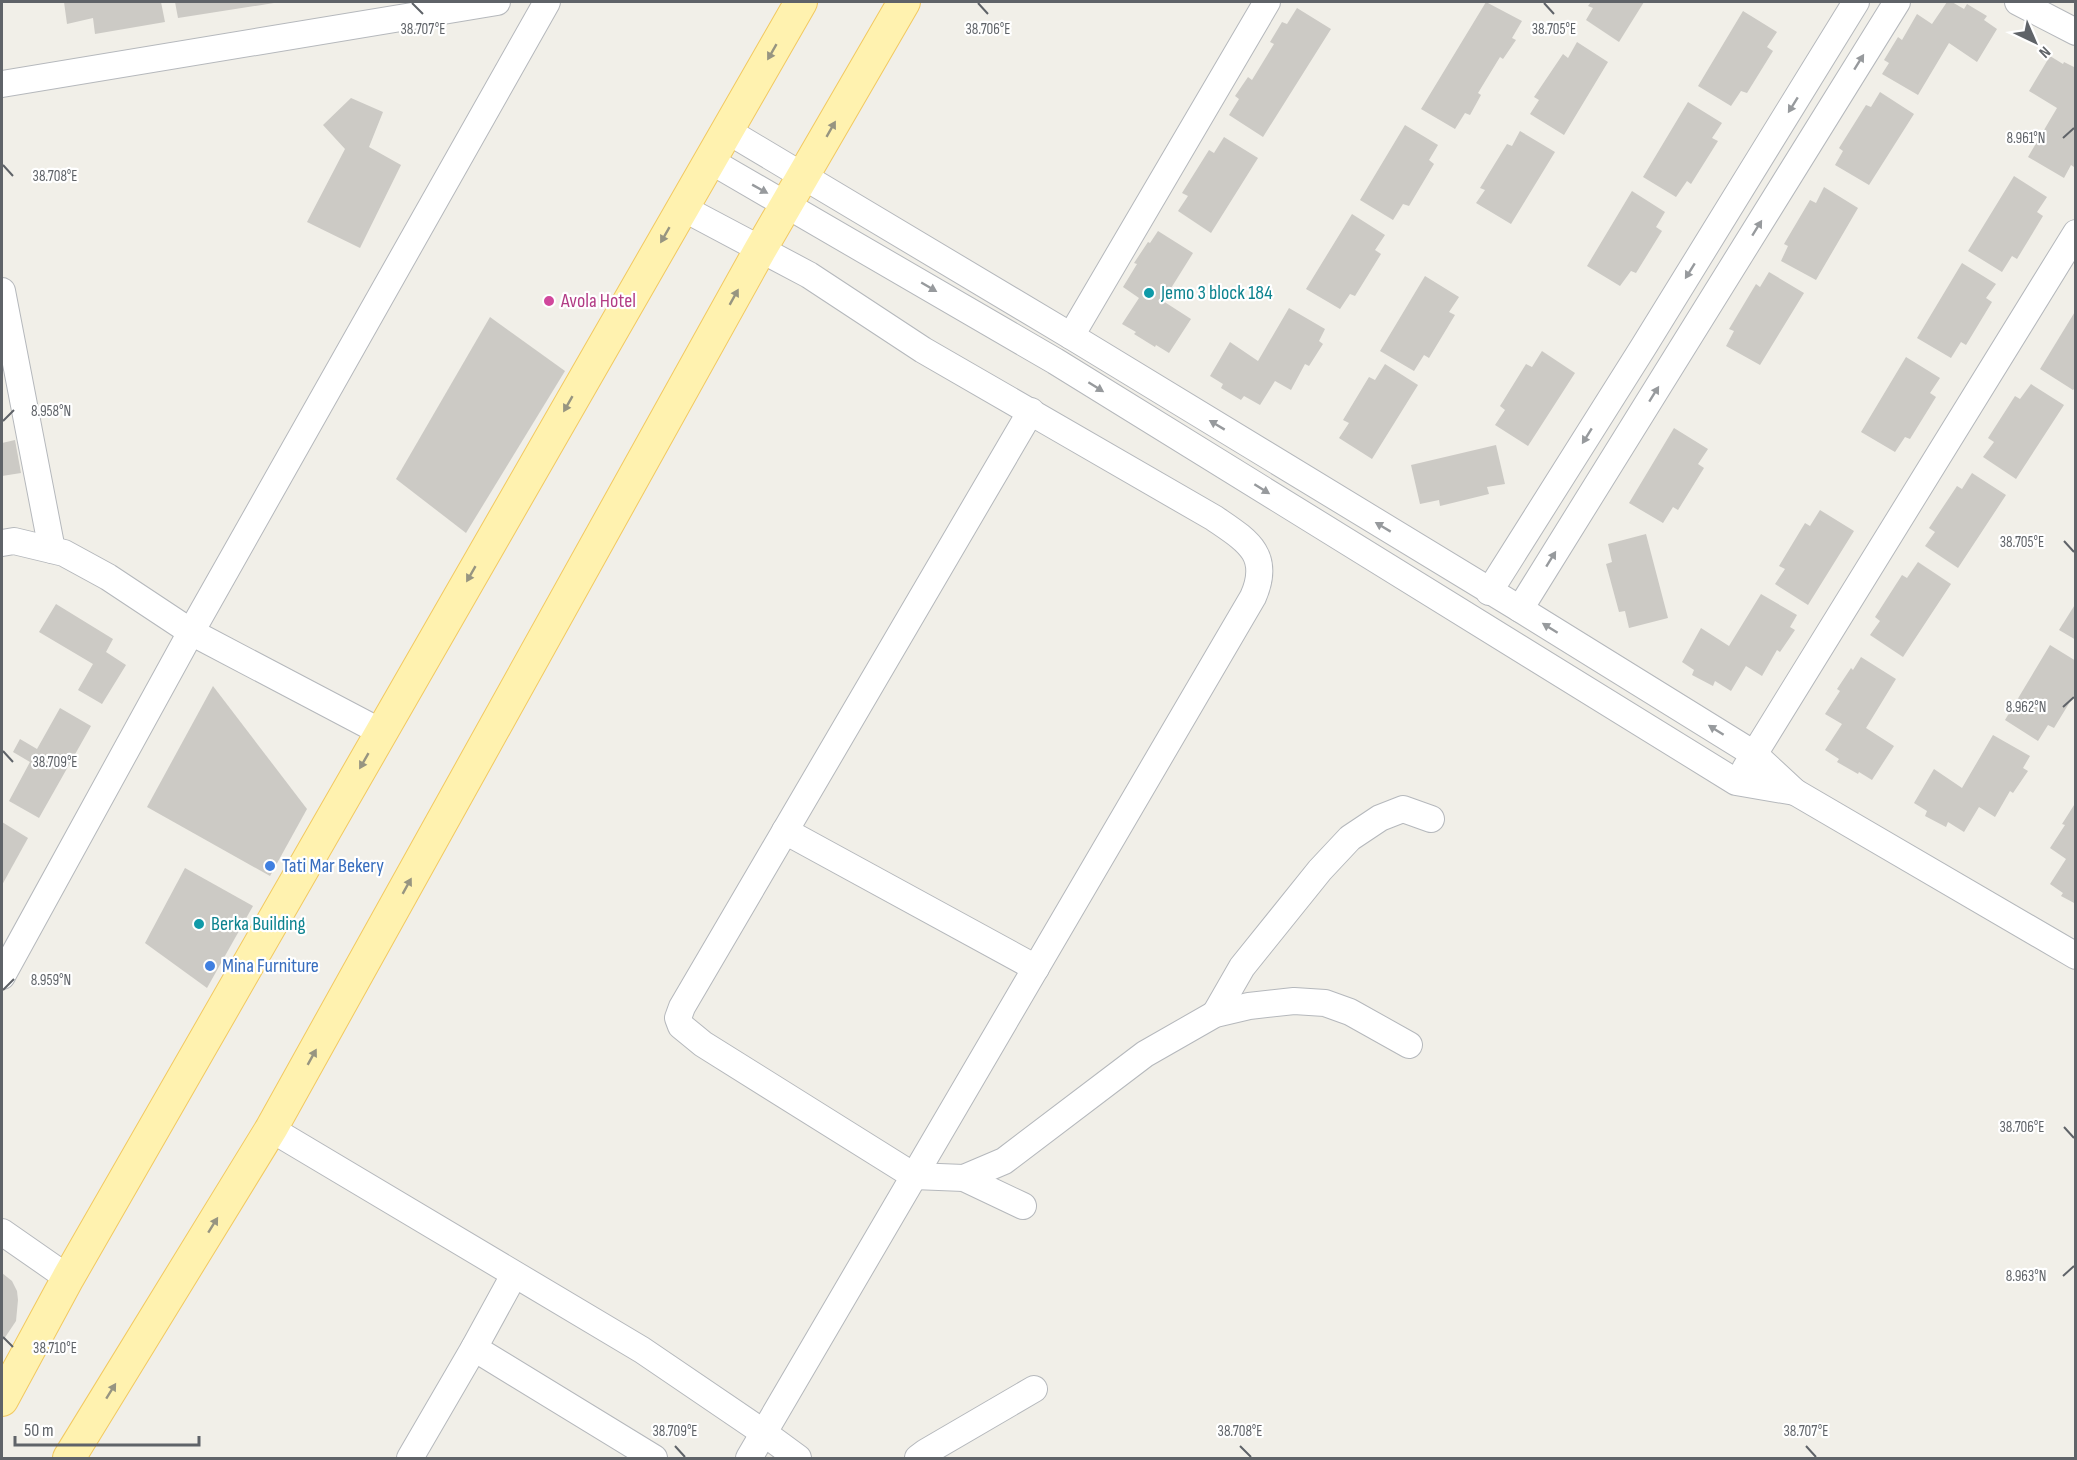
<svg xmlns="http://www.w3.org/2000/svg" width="2077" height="1460" font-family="'Sofia Sans Condensed',sans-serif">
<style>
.building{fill:#cccac5}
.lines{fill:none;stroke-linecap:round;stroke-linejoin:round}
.minor-casing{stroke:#b5b8bc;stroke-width:28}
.major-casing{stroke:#f2c960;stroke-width:34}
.minor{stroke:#fff;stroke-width:26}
.major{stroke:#fff2af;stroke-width:32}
.oneway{fill:#979581}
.oneway2{fill:#979a9d}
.ticks{fill:none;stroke:#5f6368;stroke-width:2}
.culture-dot{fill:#0f9aa8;stroke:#fff;stroke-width:2}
.hotel-dot{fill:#d1479c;stroke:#fff;stroke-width:2}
.shop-dot{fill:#3f7fe0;stroke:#fff;stroke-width:2}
.labels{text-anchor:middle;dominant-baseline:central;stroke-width:4.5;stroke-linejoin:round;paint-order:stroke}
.culture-label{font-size:20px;fill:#0d838f;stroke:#fff;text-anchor:start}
.hotel-label{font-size:20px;fill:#b23c85;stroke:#fff;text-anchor:start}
.shop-label{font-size:20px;fill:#366cbe;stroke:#fff;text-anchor:start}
.ticks-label{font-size:15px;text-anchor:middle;fill:#5f6368;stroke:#fff;stroke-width:4.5;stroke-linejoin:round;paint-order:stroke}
</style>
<rect width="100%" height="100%" fill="#f1efe8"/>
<g class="building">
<path d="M64,2H161L165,22L95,34L93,18L67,24Z"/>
<path d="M175,2H274V3L178,18Z"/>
<path d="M1486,2L1522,21L1512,38L1516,40L1503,59L1500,57L1478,93L1481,95L1470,115L1465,113L1455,129L1421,109Z"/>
<path d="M1591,2H1644L1619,42L1586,20L1593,8L1588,6Z"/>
<path d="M1947,2H1952L1964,9L1967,4L1987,16L1984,20L1997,29L1977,62L1949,43L1918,95L1882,74L1889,63L1884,60L1898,37L1902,40L1917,14L1932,24Z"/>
<path d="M1297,8L1331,29L1263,137L1229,115L1239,99L1235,96L1248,77L1252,80L1274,44L1270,42L1282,22L1287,24Z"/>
<path d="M1743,11L1777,32L1767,47L1773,51L1747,93L1741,91L1731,106L1698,86Z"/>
<path d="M1577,42L1608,62L1564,135L1530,114L1539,100L1534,97L1563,54L1568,58Z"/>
<path d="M2050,56L2063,64L2064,62L2076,68V164L2074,167L2071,165L2064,178L2028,157L2057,108L2029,91Z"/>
<path d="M1880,92L1914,114L1869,185L1835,165L1843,151L1839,148L1866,105L1871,107Z"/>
<path d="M351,98L383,112L369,147L401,165L360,248L307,222L345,149L323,125Z"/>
<path d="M1688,102L1722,123L1712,138L1718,141L1691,184L1687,181L1676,197L1643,177Z"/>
<path d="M1405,125L1438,145L1429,160L1434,164L1409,206L1403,204L1393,220L1360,200Z"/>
<path d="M1520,131L1555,152L1511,224L1476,203L1485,190L1480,188L1507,144L1512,146Z"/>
<path d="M1224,137L1258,158L1211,233L1178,211L1188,196L1182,193L1209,150L1214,153Z"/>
<path d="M2014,176L2047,197L2037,212L2043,216L2017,259L2012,256L2002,272L1968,251Z"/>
<path d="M1824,187L1858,208L1816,280L1781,261L1788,246L1784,244L1810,200L1816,203Z"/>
<path d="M1632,191L1665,212L1656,227L1662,231L1636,273L1631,271L1620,286L1587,266Z"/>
<path d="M1352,214L1385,235L1375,250L1381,254L1355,296L1350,294L1340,309L1306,289Z"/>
<path d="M1158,231L1193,253L1163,301L1191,319L1169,353L1156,345L1155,347L1134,334L1136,332L1122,324L1139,298L1123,287L1137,264L1134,263L1148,242L1150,243Z"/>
<path d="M1962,263L1996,284L1986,298L1992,302L1966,345L1961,342L1951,358L1917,338Z"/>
<path d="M1769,272L1804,293L1760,365L1726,346L1734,331L1729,329L1756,284L1760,287Z"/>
<path d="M1425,276L1459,297L1449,312L1455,315L1429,358L1424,355L1414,371L1380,351Z"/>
<path d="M1289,308L1325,329L1319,341L1323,344L1309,366L1305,364L1291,390L1275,381L1260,405L1244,396L1241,400L1221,388L1223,384L1210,376L1230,342L1258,361Z"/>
<path d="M2076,310V387L2073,390L2040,369Z"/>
<path d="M490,317L565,371L466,533L396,479Z"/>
<path d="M1542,351L1575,373L1528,446L1495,425L1505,410L1500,406L1526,364L1532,367Z"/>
<path d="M1906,357L1940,378L1930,393L1936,397L1910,439L1905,437L1895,452L1861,432Z"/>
<path d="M1385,364L1418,385L1372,459L1339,438L1349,423L1343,420L1369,377L1375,380Z"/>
<path d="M2031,384L2064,405L2016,479L1983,457L1994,442L1988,438L2015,396L2020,399Z"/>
<path d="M1674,428L1708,449L1698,464L1704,468L1678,510L1673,507L1663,523L1629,503Z"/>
<path d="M15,440L21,473L2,476V443Z"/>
<path d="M1496,445L1505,484L1487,487L1489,494L1440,506L1439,500L1420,504L1411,465Z"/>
<path d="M1972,473L2006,495L1958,568L1925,546L1935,532L1929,528L1957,486L1962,489Z"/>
<path d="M1820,510L1854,531L1808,605L1775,584L1785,569L1779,566L1805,523L1810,526Z"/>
<path d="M1646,534L1668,618L1629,628L1625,611L1619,612L1606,564L1612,562L1608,544Z"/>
<path d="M1918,562L1951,584L1903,657L1870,635L1880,621L1875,617L1902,575L1907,578Z"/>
<path d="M1761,594L1797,615L1790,627L1795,630L1780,652L1777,650L1762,676L1746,666L1731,691L1715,681L1713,686L1692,675L1694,670L1682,662L1701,628L1729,646Z"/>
<path d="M2076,603V640L2059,630Z"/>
<path d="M56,604L113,639L106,652L126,665L102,704L78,690L93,664L39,632Z"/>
<path d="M2050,645L2076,661L2074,681L2076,683V692L2054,728L2048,725L2038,741L2005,720Z"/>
<path d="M1861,657L1896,679L1866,728L1894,746L1872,780L1859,772L1858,774L1837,762L1839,759L1825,750L1842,724L1825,714L1840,691L1837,689L1851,668L1853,670Z"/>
<path d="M213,686L307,809L270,876L147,807Z"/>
<path d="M60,708L91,726L39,818L9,801L30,762L13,752L20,739L37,749Z"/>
<path d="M1993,735L2030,756L2023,768L2028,771L2013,793L2010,791L1995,817L1979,807L1964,832L1948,822L1946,827L1925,816L1927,811L1914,803L1934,769L1962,788Z"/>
<path d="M2076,802V904L2061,896L2063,893L2050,884L2066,859L2050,848L2065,825L2062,824Z"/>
<path d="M2,822L28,838L2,885Z"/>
<path d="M185,868L253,906L207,988L145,943Z"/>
<path d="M2,1273L12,1281L17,1291L18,1300L16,1321L2,1342Z"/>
</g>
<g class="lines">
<g class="minor-casing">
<g id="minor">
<path d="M2018,2L2076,32"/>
<path d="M2,84L497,2"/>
<path d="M726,130L1071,336L1520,609L1754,754L1795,792L2076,956"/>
<path d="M709,160L1055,361L1736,782L1795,792"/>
<path d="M681,207L809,275L923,350L1214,518C1246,540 1272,554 1253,597L749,1458"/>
<path d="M2,291L52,550"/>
<path d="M1071,336L1267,2"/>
<path d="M2,543L14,541L64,553L108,577L191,632L547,2"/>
<path d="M1489,592L1644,346L1856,2"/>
<path d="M1520,609L1897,2"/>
<path d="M1745,769L2076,233"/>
<path d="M785,831L1036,968"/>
<path d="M2,976L191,632L381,732"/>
<path d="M1215,1014L1242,967L1320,870L1350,838L1380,818L1403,809L1431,819"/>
<path d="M271,1129L642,1350L764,1433L798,1458"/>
<path d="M964,1178L1004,1161L1145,1054L1215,1014L1249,1006L1294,1001L1325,1003L1350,1012L1409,1045"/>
<path d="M1023,1206L964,1178L914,1176L703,1044L681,1026L678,1018L682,1007L1031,411"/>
<path d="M2,1232L68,1278"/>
<path d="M474,1348L654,1458"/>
<path d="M410,1458L474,1348L514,1275"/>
<path d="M918,1458L926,1452L1034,1389"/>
</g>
</g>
<g class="major-casing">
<g id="major">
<path d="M2,1400L68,1278L801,2"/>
<path d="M69,1458L271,1129L760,250L904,2"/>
</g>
</g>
<use href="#minor" class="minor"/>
<use href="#major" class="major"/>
</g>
<defs><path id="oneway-solid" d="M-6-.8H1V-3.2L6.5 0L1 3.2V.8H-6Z" transform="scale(1.5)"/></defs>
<g class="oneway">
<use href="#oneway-solid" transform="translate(772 52) rotate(120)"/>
<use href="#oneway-solid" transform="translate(831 129) rotate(-60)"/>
<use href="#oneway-solid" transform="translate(665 235) rotate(120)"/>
<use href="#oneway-solid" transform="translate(734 297) rotate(-61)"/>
<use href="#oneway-solid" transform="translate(568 404) rotate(120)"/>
<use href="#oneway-solid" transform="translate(471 574) rotate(120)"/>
<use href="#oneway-solid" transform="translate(364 761) rotate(120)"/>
<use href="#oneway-solid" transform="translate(407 886) rotate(-61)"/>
<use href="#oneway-solid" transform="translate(312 1057) rotate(-61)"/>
<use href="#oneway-solid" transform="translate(213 1225) rotate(-58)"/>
<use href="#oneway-solid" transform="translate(111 1391) rotate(-58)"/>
</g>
<g class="oneway2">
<use href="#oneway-solid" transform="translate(1859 62) rotate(-58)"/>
<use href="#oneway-solid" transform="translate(1793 105) rotate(122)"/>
<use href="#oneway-solid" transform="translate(760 189) rotate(29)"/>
<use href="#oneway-solid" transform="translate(1757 228) rotate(-58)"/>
<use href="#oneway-solid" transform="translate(1690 271) rotate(122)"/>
<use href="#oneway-solid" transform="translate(929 287) rotate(30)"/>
<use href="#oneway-solid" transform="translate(1096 387) rotate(32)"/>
<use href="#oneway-solid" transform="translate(1654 394) rotate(-58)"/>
<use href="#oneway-solid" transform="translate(1217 425) rotate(-149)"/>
<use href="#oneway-solid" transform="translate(1587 436) rotate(122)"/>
<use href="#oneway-solid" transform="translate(1262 489) rotate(32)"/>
<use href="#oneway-solid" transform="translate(1383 527) rotate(-149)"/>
<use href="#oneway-solid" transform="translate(1551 559) rotate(-58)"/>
<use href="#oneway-solid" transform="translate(1550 628) rotate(-148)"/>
<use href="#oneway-solid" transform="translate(1716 730) rotate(-148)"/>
</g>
<path class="ticks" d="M412,3L423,14M978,3L988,14M1544,3L1554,14M2063,138L2074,128M3,165L13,176M3,421L14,410M2064,541L2074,552M2063,707L2074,697M3,751L13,762M3,990L14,979M2064,1127L2074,1138M2063,1276L2074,1266M3,1337L13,1347M675,1446L685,1457M1240,1446L1251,1457M1806,1446L1816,1457"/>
<g class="culture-dot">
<circle cx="1149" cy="293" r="6"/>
<circle cx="199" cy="924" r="6"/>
</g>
<circle class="hotel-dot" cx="549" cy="301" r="6"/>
<g class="shop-dot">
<circle cx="270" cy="866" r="6"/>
<circle cx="210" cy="966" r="6"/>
</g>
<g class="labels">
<g class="culture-label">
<text x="1161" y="293">Jemo 3 block 184</text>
<text x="211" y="924">Berka Building</text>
</g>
<g class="hotel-label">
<text x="561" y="301">Avola Hotel</text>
</g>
<g class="shop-label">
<text x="282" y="866">Tati Mar Bekery</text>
<text x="222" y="966">Mina Furniture</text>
</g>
</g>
<g class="ticks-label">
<text x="423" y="34">38.707°E</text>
<text x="988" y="34">38.706°E</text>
<text x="1554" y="34">38.705°E</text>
<text x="2026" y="143">8.961°N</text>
<text x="55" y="181">38.708°E</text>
<text x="51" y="416">8.958°N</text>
<text x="2022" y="547">38.705°E</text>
<text x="2026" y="712">8.962°N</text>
<text x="55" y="767">38.709°E</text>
<text x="51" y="985">8.959°N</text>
<text x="2022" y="1132">38.706°E</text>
<text x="2026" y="1281">8.963°N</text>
<text x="55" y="1353">38.710°E</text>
<text x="675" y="1436">38.709°E</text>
<text x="1240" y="1436">38.708°E</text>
<text x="1806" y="1436">38.707°E</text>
</g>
<rect width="2077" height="1460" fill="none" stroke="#5f6368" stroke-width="6"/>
<g transform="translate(2035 42) rotate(136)" stroke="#ffffff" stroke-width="4.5" paint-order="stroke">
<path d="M0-4.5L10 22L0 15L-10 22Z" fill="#5f6368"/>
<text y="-9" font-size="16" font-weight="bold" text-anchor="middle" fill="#5f6368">N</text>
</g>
<path d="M15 1436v9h184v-9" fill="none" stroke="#5f6368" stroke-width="3"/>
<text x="24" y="1436" font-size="18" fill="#5f6368" stroke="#ffffff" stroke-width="4.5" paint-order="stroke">50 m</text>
</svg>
